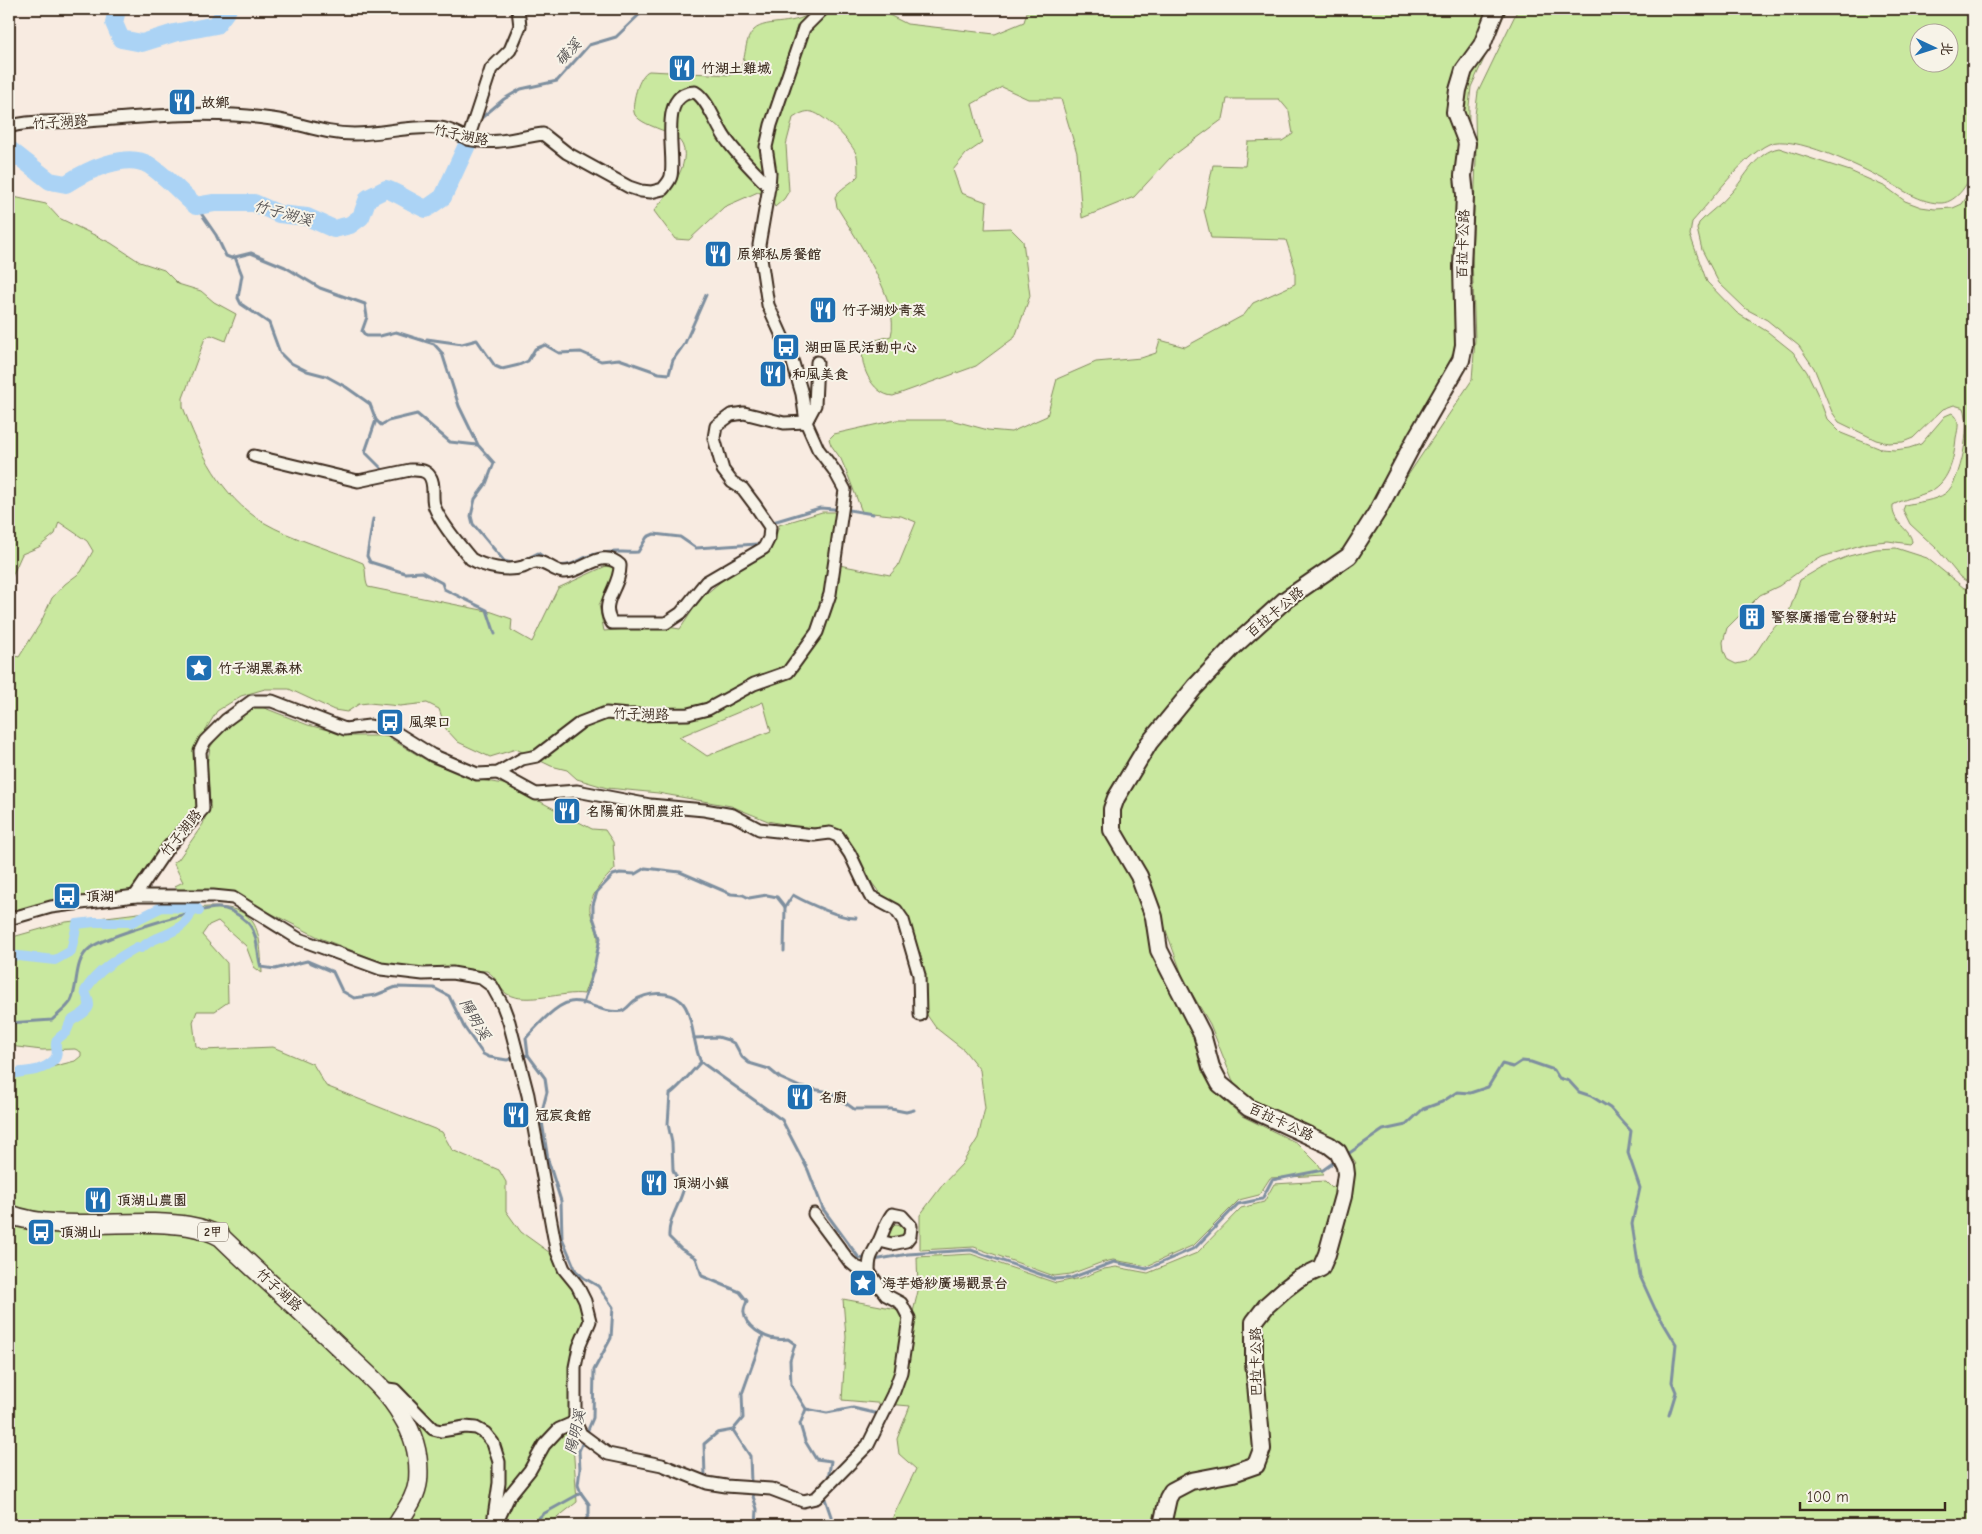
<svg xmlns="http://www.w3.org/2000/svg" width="1982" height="1534" font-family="'Comic Neue','LXGW WenKai TC',sans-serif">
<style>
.green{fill:#c9e89f;stroke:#82895e;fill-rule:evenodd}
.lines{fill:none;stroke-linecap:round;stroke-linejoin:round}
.stream{stroke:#7e8f9f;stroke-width:3}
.canal{stroke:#abd3f5;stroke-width:10}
.river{stroke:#abd3f5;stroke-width:18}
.street-casing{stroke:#3b2a1e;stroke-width:15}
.secondary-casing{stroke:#3b2a1e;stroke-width:20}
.primary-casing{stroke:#3b2a1e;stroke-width:21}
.street{stroke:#f7f3e8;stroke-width:11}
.secondary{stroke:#f7f3e8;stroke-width:16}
.primary{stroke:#f7f3e8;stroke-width:18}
.labels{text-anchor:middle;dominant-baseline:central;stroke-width:4;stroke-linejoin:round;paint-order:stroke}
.shield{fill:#f7f3e8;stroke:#73665b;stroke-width:1}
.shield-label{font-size:12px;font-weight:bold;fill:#3b2a1e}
.poi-label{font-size:14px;font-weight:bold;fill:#3b2a1e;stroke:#f7f3e8;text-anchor:start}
.street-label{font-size:14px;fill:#3b2a1e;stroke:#f7f3e8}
.water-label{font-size:15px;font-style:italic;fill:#575454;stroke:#f7f3e8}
</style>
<rect width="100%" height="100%" fill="#f8ebe1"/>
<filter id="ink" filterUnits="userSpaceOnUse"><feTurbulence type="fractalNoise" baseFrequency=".02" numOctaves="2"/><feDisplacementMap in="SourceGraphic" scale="10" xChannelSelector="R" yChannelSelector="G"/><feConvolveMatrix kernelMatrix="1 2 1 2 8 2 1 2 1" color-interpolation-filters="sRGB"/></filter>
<g filter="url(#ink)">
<g class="green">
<path d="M816,9H877L907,24L995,34L1024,22L1028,9H1507L1471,87L1469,106L1466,365L1462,377L1374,510L1331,565L1212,662L1113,799L1131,873L1195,1033L1208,1073L1224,1100L1242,1116L1297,1143L1319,1165L1324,1175L1270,1178L1259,1195L1239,1200L1194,1245L1147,1266L1113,1260L1100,1263L1071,1274L1054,1276L974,1247L920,1250V1215L944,1183L962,1164L978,1138L985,1108L980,1070L964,1050L936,1028L920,1005L916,951L903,910L882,896L872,883L845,838L837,830L824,827L807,829L768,821L731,806L658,793L607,788L577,779L567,770L551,766L516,749L490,757L458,742L446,729L439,709L427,703L400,706L369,703L359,704L347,712L334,710L289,689H265L241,696L217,711L194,749L198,786V801L195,810L164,842L151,864L129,891L48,902L9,914V654L19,657L40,624L52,598L65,584L81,572L93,551L87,541L59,522L55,534L39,547L22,554L9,583V196L46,204L59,218L111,243L140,262L164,270L178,284L201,291L214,302L236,314L226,341L211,335L205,338L186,390L183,398V407C199,450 221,497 263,522C294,540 330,549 363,563C367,571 364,579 368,587L492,612L512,619L511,630L532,642L558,588L606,566L614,568L615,573L599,605L604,631L661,626L680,629L700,599L725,578L752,563L774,543L779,525L822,512H834L837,515L830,550L839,565L890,575L898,566L916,522L901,516L862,512L849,478L841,459L831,445L829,439L834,434L896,420H951L988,430L1011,432L1047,416L1057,379L1096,362L1141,358L1156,353L1160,340L1185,347L1244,315L1253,303L1295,284V268L1286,240L1211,238L1204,210L1213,165L1245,166L1248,142L1282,141L1293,134L1289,111L1279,99H1227L1223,119L1170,158L1134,197L1082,218L1077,153L1061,99H1028L1002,87L972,104L982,143L966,154L953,170L961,193L987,202L985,229L1010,228L1023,241L1030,296L1015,337L976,366L893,396C872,395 856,362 865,343L891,336C901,302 855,237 837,207L835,197C840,188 851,184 858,176C858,170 858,162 857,156C853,143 825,115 812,112C805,110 798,115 793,118L786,145L789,191L784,199L775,207L771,199L758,192L724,207L689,240L675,239L654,211C666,196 700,156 676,137C672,133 664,131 659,129C652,126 640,122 635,115C630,106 639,74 649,71L730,75C751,68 740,43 754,30C767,18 796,28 816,9ZM763,702L771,731L707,756L679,737Z"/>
<path d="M1518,9H1973C1973,47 1973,85 1973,123C1973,136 1976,156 1973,168C1970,182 1957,202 1942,203C1921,204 1900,188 1883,179C1861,167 1791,133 1769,144C1743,156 1712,200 1692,222L1690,235L1707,282L1737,313L1768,332L1793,352L1807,372L1818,395L1827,419L1841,433L1881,449L1895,450L1909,448L1921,444L1945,416L1952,413C1961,419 1958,428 1956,438C1954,459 1949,485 1926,493C1915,497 1904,499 1893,505C1891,523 1911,529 1912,542L1910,544L1888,541L1867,543L1822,557L1808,565L1779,586L1760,595L1727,628L1723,642L1724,651L1728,660L1736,664L1746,662L1756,653L1768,634L1789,612L1800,580L1822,567L1849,556L1876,549L1896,548L1927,558L1964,588H1973V1525H889L916,1469L899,1454L897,1439L910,1406L842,1400L846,1337L843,1299L913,1312L918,1291L917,1257L971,1254L1056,1283L1081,1278L1104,1269L1116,1267L1148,1273L1197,1253L1241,1208L1264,1202L1274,1184L1325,1181L1332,1188L1356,1163L1344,1146L1247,1101L1235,1086L1210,1024L1184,980L1152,892L1118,826L1116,813L1146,757L1196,692L1247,641L1332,573L1386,508L1472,380L1475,340L1472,257L1476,161L1475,115L1478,92ZM1920,32H1950V62H1920Z"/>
<path d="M1779,148L1850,171L1886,187L1905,201L1921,207L1935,209L1953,208L1962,204L1973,188V580L1966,581L1960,577L1936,548L1910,524L1903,510L1905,505C1917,502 1935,501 1946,493C1961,481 1971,426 1964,408L1954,405L1943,409L1913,438L1903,442L1888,443L1876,440L1839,422L1832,412L1814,368L1799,346L1767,320L1746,309L1719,283L1702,250L1697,229L1699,223C1709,212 1722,204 1731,193C1746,177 1756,152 1779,148Z"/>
<path d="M262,707L308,725L351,736H386L431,763L480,780L509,785L592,829L605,830L613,842L615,869C605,878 588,897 590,911C592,920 597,928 598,937C600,953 589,978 584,994C563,991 526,1005 507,994C498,988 497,977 487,971L408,967L384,963L320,938L235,895L221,891L178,890L175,886L183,882L173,862L178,860L203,824L210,803L207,765L210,748L215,740L249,708Z"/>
<path d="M209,907C259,906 260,929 262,973L254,967L246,946L218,921L209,925L202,935L227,963L228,1002L215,1011H197L193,1022L196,1046L203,1050L273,1047L313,1064L326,1086L442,1132L452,1150L499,1170L506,1182V1211L521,1232L553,1255L580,1303L584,1317L575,1346L571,1415L577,1502L548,1525H9V1080L24,1074L75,1061L81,1056V1052L75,1049L42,1050L9,1046V938L66,922L170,909Z"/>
<circle cx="896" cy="1232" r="8"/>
</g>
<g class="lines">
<g class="stream">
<path d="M479,120L504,99L521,89L557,81L589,45L616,37L645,9"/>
<path d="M196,206L216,235L226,256L231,258L251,253L285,267L320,288L365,304L367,317L362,331L366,336H380L396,332L434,344L442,353L459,406L478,445L494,463L486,484L475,499L471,516L473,524L504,561L516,564L538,553C544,557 552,564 558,565C570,568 581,558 592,555C607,550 622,553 638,552L647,537L654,534L680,537L696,548L757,544"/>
<path d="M235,257L242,275L238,298L241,304L269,323L280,353L289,362L307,371L326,376L346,387L370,404L376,420L365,452L381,468"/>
<path d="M427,339L462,344L477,340L495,366L502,369L519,365L528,361L535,349L545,345L559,353L581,352L601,361L619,359L659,373L669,374L673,360L685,343L706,295"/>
<path d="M376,420L381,425L388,421L417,414L450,442L477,445"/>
<path d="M849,510L873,514"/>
<path d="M373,519L367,556L370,562L405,573L422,572L442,583L444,589L487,610L495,634"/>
<path d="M773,522L820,508L834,509"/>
<path d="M784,951L785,907"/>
<path d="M583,1004L594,968L600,938L593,917V905L597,892L613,875L620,873L635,874L645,868L680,872L731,894L743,895L749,898L767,895L777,897L785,907L793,895C807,903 842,919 856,918"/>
<path d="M9,1023L52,1020C58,1014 67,1008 71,1001C79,985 73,961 90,948C106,936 199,908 218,908C228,908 238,914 246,921C259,932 256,952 261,967L275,969L307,961L333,972L342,991L354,998L376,995L396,987L434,988L449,996L464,1027L483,1054L489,1057L507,1060L528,1055L545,1078L547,1092L541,1115L548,1160L561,1201L562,1238L576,1271L584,1278L598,1286L613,1307L611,1338L594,1370L593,1418L579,1451L580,1469L578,1485L581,1493L589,1504V1514L583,1525"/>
<path d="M694,1038L718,1037L728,1040L735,1044L742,1057L749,1063L769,1069L780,1078L800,1087L830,1092L854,1109H891L906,1112L914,1110"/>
<path d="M528,1055L526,1038C536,1027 555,1005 570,1002C584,998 603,1015 622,1011C627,1009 630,1004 634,1001C647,992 669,990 681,1001C693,1011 693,1047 701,1062L782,1120L808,1170L823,1209L859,1258L868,1259"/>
<path d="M701,1062C690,1073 682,1085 670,1094L668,1124L672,1143L673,1170L683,1191C678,1208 668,1220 669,1237L681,1249L696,1258L702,1276L740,1292L747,1301C746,1304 743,1309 744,1313C745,1326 764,1338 776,1339C780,1340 785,1339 788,1339L795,1344L790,1360L791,1385L806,1409L827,1413L853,1408L879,1414"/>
<path d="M1345,1156L1383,1130L1406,1125L1423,1109L1442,1102L1457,1092L1470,1093L1488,1087L1502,1064L1513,1067L1522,1061L1531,1062L1554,1070L1559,1078L1569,1081L1579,1092L1591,1096L1610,1108L1631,1131L1628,1153L1640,1188L1632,1224L1640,1276L1655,1309L1676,1344L1672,1382L1676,1392L1669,1415"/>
<path d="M874,1260L908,1254L971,1250L1054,1279L1071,1278L1114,1262L1147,1269L1195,1248L1238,1204L1262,1199L1272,1180L1323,1170L1337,1160"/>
<path d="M806,1409L800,1424L805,1441L816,1459L831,1461L828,1479"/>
<path d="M733,1430L750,1456L751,1483"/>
<path d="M705,1477L704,1444L717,1433L733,1430L743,1418L742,1394L763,1335"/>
<path d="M751,1490L757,1509L756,1525"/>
<path d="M824,1496L834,1525"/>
<path d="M531,1525L543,1514L581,1493"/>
</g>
<g class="canal">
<path d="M191,908H197L199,911"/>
<path d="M9,955L55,960L71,951L77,924L94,922H132L162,907L189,908"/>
<path d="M9,1076C20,1069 34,1074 46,1066C65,1055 52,1049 57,1040C59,1037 64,1034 66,1032C68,1029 69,1024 71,1021C76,1017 87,1013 89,1006C90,1001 86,996 85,991C96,971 118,958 137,947L141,948C145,945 150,941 155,939C167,934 186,928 191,913"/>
</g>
<g class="river">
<path d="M117,9L114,23L121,39L142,43L174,33L216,25L228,9"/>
<path d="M9,149L50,181L66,184C86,171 126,151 149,165C166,176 181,193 196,206L214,203H254L279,214L307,217L334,229L350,225L361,217L368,198L386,189C400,194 412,203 426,209L443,197L467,145"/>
</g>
<g class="street-casing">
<g id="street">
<path d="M9,127C26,120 68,122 88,121C147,116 213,110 272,119C301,123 323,134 354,134C383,134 411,125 440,128C452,129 461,137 472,140C496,145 519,137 543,134L567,153L629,187L641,191L651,192L663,189C665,186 670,181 671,176C676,153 657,93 695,92C709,100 717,129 729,143C741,159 756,173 769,187"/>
<path d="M468,139L491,69L510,50L520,26L518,9"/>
<path d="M806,422L815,405L817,362"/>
<path d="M254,456L358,481L410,470C416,470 423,469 428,474C437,483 430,498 435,508C442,525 459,544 471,559C485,567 507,572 523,567C528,565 532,561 538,562C547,563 554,571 563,572C583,573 602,547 620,565C621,587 598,602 612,623H666L681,613L706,582L764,548L769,538L770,527L755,505L743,489L732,482L723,470L714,438L716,426L731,415L744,413L784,423L806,422"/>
<path d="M498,773L536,794L577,791L650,805L704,810L733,815L759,829L814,835L830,833L838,836L850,854L870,896L896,910L903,920L919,975L920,1015"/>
<path d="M135,896L169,846L203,809L200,751L205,741L226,720L252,701H272L345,729L369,726L392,730L432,755L477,774L498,773L522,759L537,756L580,723L606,713L629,715L688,714L708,709L754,684L788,672L817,632L830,594L845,490L834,470L818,449L806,422L802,394L791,356L768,305L759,245L769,187L770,173L766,147L771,125L804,28L823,9"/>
<path d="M9,919L51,907L135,896H213L233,898L299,939L381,969L423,974L452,973L481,978L492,986L503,1006L509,1022L528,1095L556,1249L564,1269L577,1285L585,1301L590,1321L579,1347L575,1367V1422L581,1434L608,1454L662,1465L707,1483L726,1486L771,1489L803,1501L816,1498L868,1445L893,1394L901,1372L909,1318L901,1303L886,1295L869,1272"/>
<path d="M814,1214L849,1261L856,1267L869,1272"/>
<path d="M869,1272C869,1253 873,1255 880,1239C884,1230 886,1222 892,1214L902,1216L911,1226L910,1236L906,1241L892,1244L880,1241"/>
<path d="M381,1388L395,1390L433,1429L441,1431L465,1427L476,1428L485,1433L493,1443L499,1462V1483L493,1523L497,1522L509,1496L530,1470L544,1445L559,1429L575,1422"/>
</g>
</g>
<g class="secondary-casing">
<path id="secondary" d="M1162,1525L1168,1498L1172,1491L1191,1481L1233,1473L1256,1465L1262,1449L1254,1362V1322L1267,1305L1285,1289L1298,1279L1321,1268L1327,1254L1343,1196L1346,1174L1345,1166L1338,1152L1329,1145L1249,1108L1220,1084L1211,1067L1202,1034L1159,950L1154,917L1139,876L1112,830V809L1116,798L1149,743L1195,687L1233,647L1285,600L1349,556L1377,512L1416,438L1461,360L1464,345L1462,267L1465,195L1463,176L1467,143L1455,112L1458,90L1464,70L1482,45L1496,9"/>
</g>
<g class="primary-casing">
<path id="primary" d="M9,1214C49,1230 110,1222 154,1223C177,1224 200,1225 221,1237C262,1277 305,1314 346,1354C365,1372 389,1392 402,1416C414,1435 420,1458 418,1481C416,1498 405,1511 397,1525"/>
</g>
<use href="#street" class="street"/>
<use href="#secondary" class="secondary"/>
<use href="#primary" class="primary"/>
</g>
</g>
<defs>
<g id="restaurant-square" transform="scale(1.4375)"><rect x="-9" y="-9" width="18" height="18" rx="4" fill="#1f6fb2" stroke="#f7f3e8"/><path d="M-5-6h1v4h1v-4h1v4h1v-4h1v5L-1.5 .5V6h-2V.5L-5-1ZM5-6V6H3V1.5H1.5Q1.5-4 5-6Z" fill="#fff"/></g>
<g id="bus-square" transform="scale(1.4375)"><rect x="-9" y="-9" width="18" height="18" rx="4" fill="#1f6fb2" stroke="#f7f3e8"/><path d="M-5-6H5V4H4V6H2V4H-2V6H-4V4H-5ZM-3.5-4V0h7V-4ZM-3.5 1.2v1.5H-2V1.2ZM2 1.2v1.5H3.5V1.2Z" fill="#fff"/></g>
<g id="building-square" transform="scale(1.4375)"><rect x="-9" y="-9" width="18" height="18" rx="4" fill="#1f6fb2" stroke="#f7f3e8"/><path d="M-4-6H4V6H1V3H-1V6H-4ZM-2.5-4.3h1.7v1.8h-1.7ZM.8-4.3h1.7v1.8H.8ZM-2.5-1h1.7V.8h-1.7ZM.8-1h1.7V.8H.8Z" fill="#fff"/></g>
<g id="sight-square" transform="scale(1.4375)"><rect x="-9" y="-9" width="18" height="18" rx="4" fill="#1f6fb2" stroke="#f7f3e8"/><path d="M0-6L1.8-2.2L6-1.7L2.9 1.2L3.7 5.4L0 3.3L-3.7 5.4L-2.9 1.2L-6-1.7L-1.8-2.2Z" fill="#fff"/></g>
</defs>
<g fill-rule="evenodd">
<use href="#restaurant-square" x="682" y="68"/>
<use href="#restaurant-square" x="182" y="102"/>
<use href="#restaurant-square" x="718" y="254"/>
<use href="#restaurant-square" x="823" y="310"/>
<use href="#bus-square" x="786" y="347"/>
<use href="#restaurant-square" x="773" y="374"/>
<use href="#building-square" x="1752" y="617"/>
<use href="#sight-square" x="199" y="668"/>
<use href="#bus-square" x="390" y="722"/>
<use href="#restaurant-square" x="567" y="811"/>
<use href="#bus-square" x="67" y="896"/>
<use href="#restaurant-square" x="800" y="1097"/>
<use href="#restaurant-square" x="516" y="1115"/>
<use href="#restaurant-square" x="654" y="1183"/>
<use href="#restaurant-square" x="98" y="1200"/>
<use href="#bus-square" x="41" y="1232"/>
<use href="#sight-square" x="863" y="1283"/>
</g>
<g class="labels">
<rect class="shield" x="198" y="1222.5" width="30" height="19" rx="4"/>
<g class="shield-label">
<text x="213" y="1232">2甲</text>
</g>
<g class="poi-label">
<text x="701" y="68">竹湖土雞城</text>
<text x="201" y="102">故鄉</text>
<text x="737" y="254">原鄉私房餐館</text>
<text x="842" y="310">竹子湖炒青菜</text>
<text x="805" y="347">湖田區民活動中心</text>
<text x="792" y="374">和風美食</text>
<text x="1771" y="617">警察廣播電台發射站</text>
<text x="218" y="668">竹子湖黑森林</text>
<text x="409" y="722">風架口</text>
<text x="586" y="811">名陽匍休閒農莊</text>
<text x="86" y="896">頂湖</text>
<text x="819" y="1097">名廚</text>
<text x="535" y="1115">冠宸食館</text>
<text x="673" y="1183">頂湖小鎮</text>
<text x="117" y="1200">頂湖山農園</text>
<text x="60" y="1232">頂湖山</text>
<text x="882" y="1283">海芋婚紗廣場觀景台</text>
</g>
<g class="street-label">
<text transform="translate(60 122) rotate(-4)">竹子湖路</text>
<text transform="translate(461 135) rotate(12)">竹子湖路</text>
<text transform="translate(1463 244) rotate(-88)">百拉卡公路</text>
<text transform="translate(1275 612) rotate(-40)">百拉卡公路</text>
<text transform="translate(641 714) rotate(1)">竹子湖路</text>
<text transform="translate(181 833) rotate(-51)">竹子湖路</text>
<text transform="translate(1281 1122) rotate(25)">百拉卡公路</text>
<text transform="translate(279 1290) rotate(42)">竹子湖路</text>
<text transform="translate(1256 1362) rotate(-91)">巴拉卡公路</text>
</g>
<g class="water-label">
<text transform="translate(568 52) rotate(-46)">磺溪</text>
<text transform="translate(283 213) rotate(15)">竹子湖溪</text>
<text transform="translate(475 1019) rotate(60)">陽明溪</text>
<text transform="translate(575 1432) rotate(-77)">陽明溪</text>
</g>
</g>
<rect width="1982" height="1534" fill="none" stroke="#f7f3e8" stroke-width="30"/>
<rect x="15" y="15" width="1952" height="1504" fill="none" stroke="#3b2a1e" stroke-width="2" filter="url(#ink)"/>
<g transform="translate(1934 48) rotate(94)"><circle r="24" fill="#f7f3e8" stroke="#aca397"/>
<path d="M0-4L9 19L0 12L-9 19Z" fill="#1f6fb2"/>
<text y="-8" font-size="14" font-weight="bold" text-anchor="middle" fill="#3b2a1e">北</text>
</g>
<path d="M1800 1502v8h145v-8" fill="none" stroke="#3b2a1e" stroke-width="2.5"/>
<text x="1807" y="1502" font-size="15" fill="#3b2a1e" stroke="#f7f3e8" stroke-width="4" paint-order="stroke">100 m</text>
</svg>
